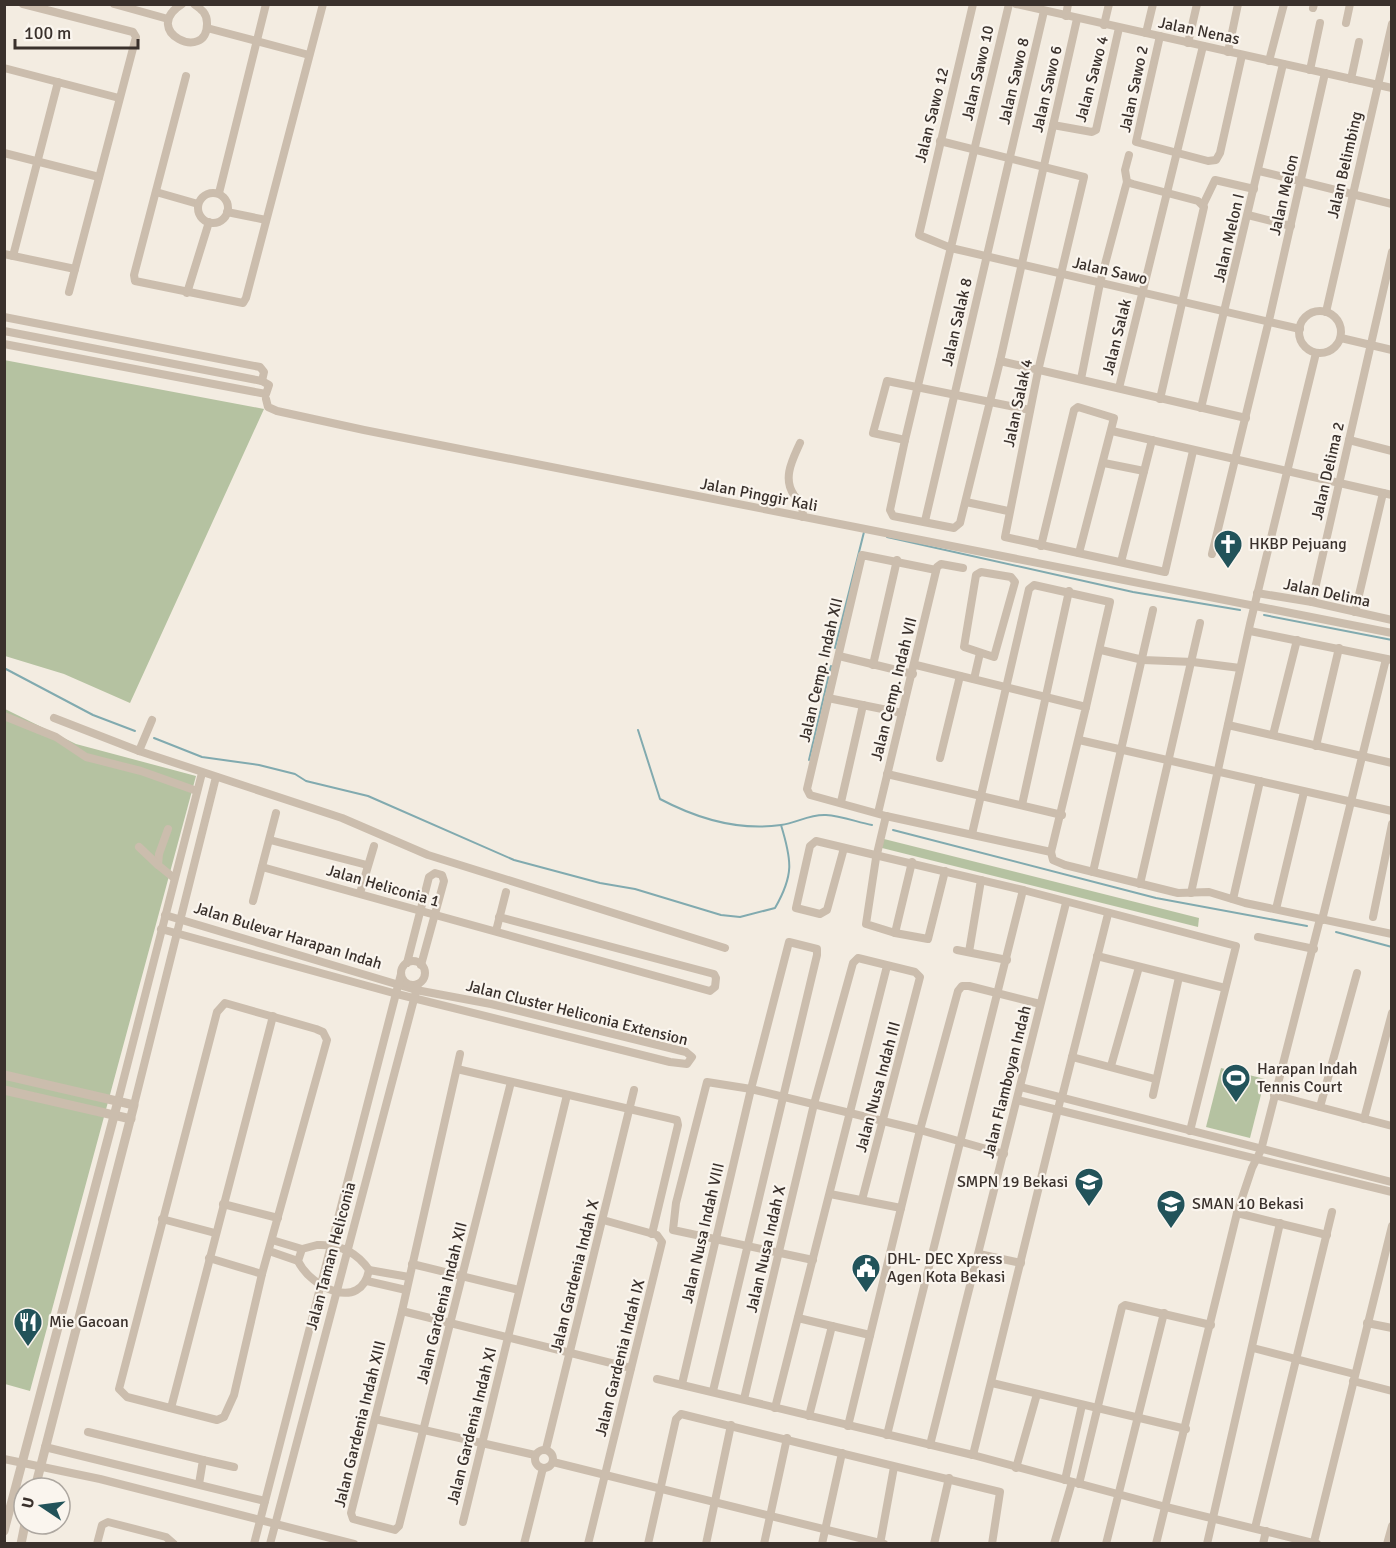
<svg xmlns="http://www.w3.org/2000/svg" width="1396" height="1548" font-family="Signika,sans-serif">
<style>
.green{fill:#b5c2a1}
.lines{fill:none;stroke-linecap:round;stroke-linejoin:round}
.stream{stroke:#81aaaf;stroke-width:2}
.minor{stroke:#cbbdad;stroke-width:8}
.tertiary{stroke:#cbbdad;stroke-width:9}
.labels{text-anchor:middle;dominant-baseline:central;stroke-width:4.5;stroke-linejoin:round;paint-order:stroke}
.street-label{font-size:16px;fill:#3a312c;stroke:#faf5ee}
.poi-label{font-size:16px;fill:#3a312c;stroke:#faf5ee;text-anchor:start}
</style>
<rect width="100%" height="100%" fill="#f3ece1"/>
<g class="green">
<path d="M4,360L264,409L130,703L64,674L5,656Z"/>
<path d="M5,709L76,744L196,776L30,1391L5,1384Z"/>
<path d="M880,838L1199,918L1198,927L878,847Z"/>
<path d="M1221,1068L1265,1079L1250,1138L1206,1127Z"/>
</g>
<g class="lines">
<g class="stream">
<path d="M887,537L1133,592L1240,610"/>
<path d="M1264,615L1392,640"/>
<path d="M835,648L864,532"/>
<path d="M4,668L93,715L135,731"/>
<path d="M638,730L660,799C696,818 739,831 781,825C797,823 809,814 826,815C841,816 857,822 872,825"/>
<path d="M154,738L202,757L259,765L295,774L306,781L368,796L514,860L600,883L635,889L721,915L740,917L775,908C794,875 792,861 781,825"/>
<path d="M809,760L831,666"/>
<path d="M893,830L1156,898L1307,926"/>
<path d="M1336,932L1392,947"/>
</g>
<g class="minor">
<path d="M23,4L133,32L136,37L69,292"/>
<path d="M114,4L168,19"/>
<path d="M182,4C139,31 208,64 207,23C207,13 201,9 194,4"/>
<path d="M973,4L919,235L951,248L1300,329"/>
<path d="M1009,4L905,440L890,510L893,516L954,528L960,523L1000,361L1077,19"/>
<path d="M1016,4L1392,88"/>
<path d="M1313,8L1314,4"/>
<path d="M1066,16L1068,4"/>
<path d="M1346,23L1350,4"/>
<path d="M1104,25L1109,4"/>
<path d="M207,28L309,55"/>
<path d="M1146,33L1153,4"/>
<path d="M1160,36L1136,142L1208,161L1216,160L1220,153L1242,55"/>
<path d="M1188,43L1197,4"/>
<path d="M1228,52L1238,4"/>
<path d="M1269,61L1284,4"/>
<path d="M4,68L119,98"/>
<path d="M1310,70L1320,23"/>
<path d="M186,76L134,275L135,281L243,303L246,298L323,4"/>
<path d="M1351,79L1359,42"/>
<path d="M1053,125L1092,132L1096,130L1119,28"/>
<path d="M940,141L1084,177L1038,371L1005,537L1165,572L1193,451"/>
<path d="M4,153L99,177"/>
<path d="M1259,171L1392,204"/>
<path d="M1127,182L1125,170L1129,155"/>
<path d="M156,192L198,204"/>
<path d="M219,193L266,4"/>
<circle cx="213" cy="208" r="15"/>
<path d="M1203,205L1215,180L1254,189"/>
<path d="M227,212L266,220"/>
<path d="M1248,215L1291,226"/>
<path d="M4,254L75,269"/>
<path d="M13,256L58,82"/>
<path d="M187,293L209,222"/>
<circle cx="1320" cy="332" r="21"/>
<path d="M1326,312L1392,24"/>
<path d="M4,317L260,367L264,372L262,381"/>
<path d="M4,331L262,381L269,385L266,394L4,344"/>
<path d="M1341,338L1392,350"/>
<path d="M1000,361L1246,418"/>
<path d="M1081,379L1100,283L1125,189L1127,182L1133,184L1198,201L1204,207L1160,399"/>
<path d="M1119,388L1203,46"/>
<path d="M266,399L268,407L277,411L364,430L1392,633"/>
<path d="M1201,408L1283,64"/>
<path d="M1112,431L1392,495"/>
<path d="M905,440L873,433L887,381L1030,410"/>
<path d="M1349,440L1392,451"/>
<path d="M800,443C793,459 782,478 794,495C800,502 803,507 803,517"/>
<path d="M1104,463L1144,471"/>
<path d="M966,502L1008,511"/>
<path d="M925,521L1044,11"/>
<path d="M1041,546L1074,410L1078,407L1114,418L1079,553"/>
<path d="M1212,554L1270,316L1325,73"/>
<path d="M1121,562L1152,440"/>
<path d="M936,570L862,555L807,789L810,795L886,816L1051,852L1053,860L1065,865L1178,893L1209,892L1245,903L1392,934"/>
<path d="M981,572L1011,577L1015,582L994,657L964,647L976,575Z"/>
<path d="M1257,593L1312,602L1392,620"/>
<path d="M1312,602L1392,252"/>
<path d="M1355,612L1383,493"/>
<path d="M1250,631L1392,660"/>
<path d="M1101,650L1143,660L1193,662L1240,668"/>
<path d="M839,656L913,674"/>
<path d="M873,665L897,560"/>
<path d="M916,665L1086,707L1051,852"/>
<path d="M974,679L980,653"/>
<path d="M828,698L902,713"/>
<path d="M4,716L56,737L86,757L141,771L197,791"/>
<path d="M54,718L139,751L342,818L428,855L725,948"/>
<path d="M1228,725L1392,763"/>
<path d="M1273,735L1297,640"/>
<path d="M1079,740L1392,811"/>
<path d="M1316,746L1339,648"/>
<path d="M139,751L152,720"/>
<path d="M940,758L960,676"/>
<path d="M887,774L1062,815"/>
<path d="M841,802L863,705"/>
<path d="M1022,805L1069,591"/>
<path d="M878,813L937,567L941,564L963,568"/>
<path d="M886,816L876,858L866,924L895,933L928,939L945,871"/>
<path d="M168,829L159,854L158,865L174,878"/>
<path d="M972,834L1029,589L1034,585L1110,602L1086,707"/>
<path d="M270,840L367,865"/>
<path d="M139,847L158,865"/>
<path d="M844,848L827,910L820,914L796,908L810,846L816,841L1023,890L1236,946L1190,1131"/>
<path d="M262,867L710,991L715,987L716,978L714,974L499,917"/>
<path d="M1093,872L1153,610"/>
<path d="M1140,884L1200,623"/>
<path d="M360,893L374,846"/>
<path d="M1191,893L1250,624L1316,353"/>
<path d="M1233,899L1260,781"/>
<path d="M253,901L276,813"/>
<path d="M1276,909L1304,792"/>
<path d="M1373,917L1392,824"/>
<path d="M1322,920L1386,659"/>
<path d="M161,929L397,994L670,1062L687,1064L692,1057L686,1052L491,1004L416,990L165,915"/>
<path d="M496,931L506,892"/>
<path d="M895,933L912,862"/>
<path d="M1258,937L1314,949"/>
<path d="M957,950L1007,960"/>
<path d="M969,952L981,880"/>
<path d="M1097,956L1225,988"/>
<circle cx="413" cy="973" r="12"/>
<path d="M407,963L429,877L435,873L442,875L444,881L421,965"/>
<path d="M225,1003L316,1029L323,1032L327,1040L262,1274L234,1395L224,1417L217,1420L127,1397L119,1389L217,1012Z"/>
<path d="M460,1054L402,1311L351,1513L353,1519L395,1530L399,1526L511,1082"/>
<path d="M1072,1057L1155,1079"/>
<path d="M1111,1066L1139,967"/>
<path d="M457,1069L677,1120L678,1125L652,1234"/>
<path d="M1021,1087L1392,1182"/>
<path d="M1153,1095L1179,977"/>
<path d="M1274,1095L1392,1126"/>
<path d="M1062,1097L1108,914"/>
<path d="M1017,1100L1392,1192"/>
<path d="M118,1101L202,773"/>
<path d="M134,1105L216,777"/>
<path d="M1320,1107L1357,973"/>
<path d="M1364,1119L1392,1013"/>
<path d="M830,1194L901,1208"/>
<path d="M223,1204L278,1218"/>
<path d="M1237,1213L1327,1235"/>
<path d="M162,1219L215,1233"/>
<path d="M272,1240L302,1249"/>
<path d="M317,1245C339,1244 357,1252 369,1270C361,1312 311,1288 298,1261L302,1249Z"/>
<path d="M269,1251L298,1261"/>
<path d="M979,1254L1021,1263"/>
<path d="M209,1258L262,1274"/>
<path d="M813,1260L673,1230L676,1203L707,1082L751,1089L920,1130L1004,1154"/>
<path d="M412,1264L519,1290"/>
<path d="M369,1270L409,1277"/>
<path d="M367,1281L406,1290"/>
<path d="M402,1311L631,1368"/>
<path d="M798,1318L870,1335"/>
<path d="M1367,1323L1392,1328"/>
<path d="M1253,1348L1354,1374"/>
<path d="M657,1379L973,1455L1166,1507L1317,1544"/>
<path d="M1353,1381L1392,1391"/>
<path d="M992,1383L1186,1429"/>
<path d="M682,1384L751,1089L789,942L817,949V955L713,1391"/>
<path d="M744,1399L814,1104L853,963L858,958L915,972L920,977L862,1200"/>
<path d="M171,1408L273,1016"/>
<path d="M775,1408L887,966"/>
<path d="M809,1416L832,1326"/>
<path d="M375,1419L535,1455"/>
<path d="M848,1426L920,1130L958,991L962,986H969L1040,1004"/>
<path d="M88,1432L203,1460L199,1484"/>
<path d="M887,1435L1023,890"/>
<path d="M930,1445L1066,903"/>
<path d="M45,1447L265,1501"/>
<path d="M546,1449L634,1090"/>
<circle cx="544" cy="1459" r="9"/>
<path d="M973,1455L1061,1097"/>
<path d="M4,1459L100,1479L354,1544"/>
<path d="M203,1460L234,1467"/>
<path d="M553,1462L884,1544"/>
<path d="M1016,1468L1037,1394"/>
<path d="M1065,1480L1082,1405"/>
<path d="M1079,1484L1122,1307L1125,1305L1211,1325"/>
<path d="M463,1522L567,1095"/>
<path d="M1255,1528L1332,1212"/>
<path d="M1314,1542L1392,1226"/>
<path d="M97,1544L102,1525L108,1522L166,1537L174,1544"/>
<path d="M254,1544L401,974"/>
<path d="M270,1544L418,984"/>
<path d="M524,1544L543,1468"/>
<path d="M588,1544L662,1242L657,1235L603,1220"/>
<path d="M648,1544L676,1419L681,1414L1000,1492L992,1544"/>
<path d="M706,1544L731,1425"/>
<path d="M764,1544L787,1438"/>
<path d="M822,1544L842,1453"/>
<path d="M880,1544L894,1467"/>
<path d="M934,1544L949,1478"/>
<path d="M1054,1544L1072,1482"/>
<path d="M1106,1544L1164,1313"/>
<path d="M1156,1544L1237,1213L1252,1168L1261,1150L1320,919"/>
<path d="M1207,1544L1280,1223"/>
<path d="M1263,1544L1266,1531"/>
<path d="M1387,1544L1392,1526"/>
</g>
<g class="tertiary">
<path d="M4,1075L134,1105L35,1488"/>
<path d="M4,1090L131,1119"/>
<path d="M4,1531L118,1101"/>
<path d="M21,1544L25,1524"/>
</g>
</g>
<defs>
<g id="church-pin" transform="scale(1.5)"><path d="M0 17L-7.5 6A9.5 9.5 0 1 1 7.5 6Z" fill="#22535a" stroke="#faf5ee"/><path d="M-1.2-6h2.4v3.5h3.3v2.4h-3.3V6h-2.4V-.1h-3.3v-2.4h3.3Z" fill="#fff"/></g>
<g id="stadium-pin" transform="scale(1.5)"><path d="M0 17L-7.5 6A9.5 9.5 0 1 1 7.5 6Z" fill="#22535a" stroke="#faf5ee"/><path d="M0-5a6.5 5 0 1 0 0 10a6.5 5 0 1 0 0-10ZM-3.5-1.8h7v3.6h-7Z" fill="#fff"/></g>
<g id="school-pin" transform="scale(1.5)"><path d="M0 17L-7.5 6A9.5 9.5 0 1 1 7.5 6Z" fill="#22535a" stroke="#faf5ee"/><path d="M0-5L7-2L0 1L-7-2ZM-4 1L0 2.5L4 1V4Q0 6-4 4Z" fill="#fff"/></g>
<g id="civic-pin" transform="scale(1.5)"><path d="M0 17L-7.5 6A9.5 9.5 0 1 1 7.5 6Z" fill="#22535a" stroke="#faf5ee"/><path d="M-.6-6.5H3V-4.5H.6V-3L4-1V1h2V6H-6V1h2V-1L-.6-3ZM-1.2 2.5V6h2.4V2.5Z" fill="#fff"/></g>
<g id="restaurant-pin" transform="scale(1.5)"><path d="M0 17L-7.5 6A9.5 9.5 0 1 1 7.5 6Z" fill="#22535a" stroke="#faf5ee"/><path d="M-5-6h1v4h1v-4h1v4h1v-4h1v5L-1.5 .5V6h-2V.5L-5-1ZM5-6V6H3V1.5H1.5Q1.5-4 5-6Z" fill="#fff"/></g>
</defs>
<g fill-rule="evenodd">
<use href="#church-pin" x="1228" y="544"/>
<use href="#stadium-pin" x="1236" y="1078"/>
<use href="#school-pin" x="1089" y="1182"/>
<use href="#school-pin" x="1171" y="1204"/>
<use href="#civic-pin" x="866" y="1268"/>
<use href="#restaurant-pin" x="28" y="1322"/>
</g>
<g class="labels">
<g class="street-label">
<text transform="translate(1199 31) rotate(12)">Jalan Nenas</text>
<text transform="translate(978 73) rotate(-77)">Jalan Sawo 10</text>
<text transform="translate(1092 79) rotate(-75)">Jalan Sawo 4</text>
<text transform="translate(1014 81) rotate(-77)">Jalan Sawo 8</text>
<text transform="translate(1047 89) rotate(-77)">Jalan Sawo 6</text>
<text transform="translate(1134 89) rotate(-78)">Jalan Sawo 2</text>
<text transform="translate(932 115) rotate(-76)">Jalan Sawo 12</text>
<text transform="translate(1345 165) rotate(-77)">Jalan Belimbing</text>
<text transform="translate(1284 195) rotate(-77)">Jalan Melon</text>
<text transform="translate(1229 238) rotate(-77)">Jalan Melon I</text>
<text transform="translate(1110 271) rotate(13)">Jalan Sawo</text>
<text transform="translate(957 322) rotate(-77)">Jalan Salak 8</text>
<text transform="translate(1117 337) rotate(-76)">Jalan Salak</text>
<text transform="translate(1018 403) rotate(-78)">Jalan Salak 4</text>
<text transform="translate(1328 471) rotate(-77)">Jalan Delima 2</text>
<text transform="translate(759 495) rotate(11)">Jalan Pinggir Kali</text>
<text transform="translate(1327 593) rotate(12)">Jalan Delima</text>
<text transform="translate(821 670) rotate(-77)">Jalan Cemp. Indah XII</text>
<text transform="translate(894 689) rotate(-76)">Jalan Cemp. Indah VII</text>
<text transform="translate(383 886) rotate(16)">Jalan Heliconia 1</text>
<text transform="translate(288 936) rotate(17)">Jalan Bulevar Harapan Indah</text>
<text transform="translate(577 1013) rotate(14)">Jalan Cluster Heliconia Extension</text>
<text transform="translate(1007 1082) rotate(-76)">Jalan Flamboyan Indah</text>
<text transform="translate(878 1087) rotate(-75)">Jalan Nusa Indah III</text>
<text transform="translate(703 1233) rotate(-77)">Jalan Nusa Indah VIII</text>
<text transform="translate(766 1249) rotate(-77)">Jalan Nusa Indah X</text>
<text transform="translate(331 1256) rotate(-75)">Jalan Taman Heliconia</text>
<text transform="translate(575 1276) rotate(-76)">Jalan Gardenia Indah X</text>
<text transform="translate(442 1303) rotate(-76)">Jalan Gardenia Indah XII</text>
<text transform="translate(620 1358) rotate(-76)">Jalan Gardenia Indah IX</text>
<text transform="translate(360 1424) rotate(-76)">Jalan Gardenia Indah XIII</text>
<text transform="translate(472 1426) rotate(-76)">Jalan Gardenia Indah XI</text>
</g>
<g class="poi-label">
<text x="1249" y="544">HKBP Pejuang</text>
<text x="1257" y="1069">Harapan Indah<tspan x="1257" dy="18">Tennis Court</tspan></text>
<text x="1068" y="1182" text-anchor="end">SMPN 19 Bekasi</text>
<text x="1192" y="1204">SMAN 10 Bekasi</text>
<text x="887" y="1259">DHL- DEC Xpress<tspan x="887" dy="18">Agen Kota Bekasi</tspan></text>
<text x="49" y="1322">Mie Gacoan</text>
</g>
</g>
<rect width="1396" height="1548" fill="none" stroke="#3a312c" stroke-width="12"/>
<g transform="translate(42 1506) rotate(283)"><circle r="28" fill="#faf5ee" stroke="#ada7a0" stroke-width="1.5"/>
<path d="M0-4.5L10 22L0 15L-10 22Z" fill="#22535a"/>
<text y="-9" font-size="16" font-weight="bold" text-anchor="middle" fill="#3a312c">U</text>
</g>
<path d="M15 39v9h123v-9" fill="none" stroke="#3a312c" stroke-width="3"/>
<text x="24" y="39" font-size="18" fill="#3a312c" stroke="#faf5ee" stroke-width="4.5" paint-order="stroke">100 m</text>
</svg>
